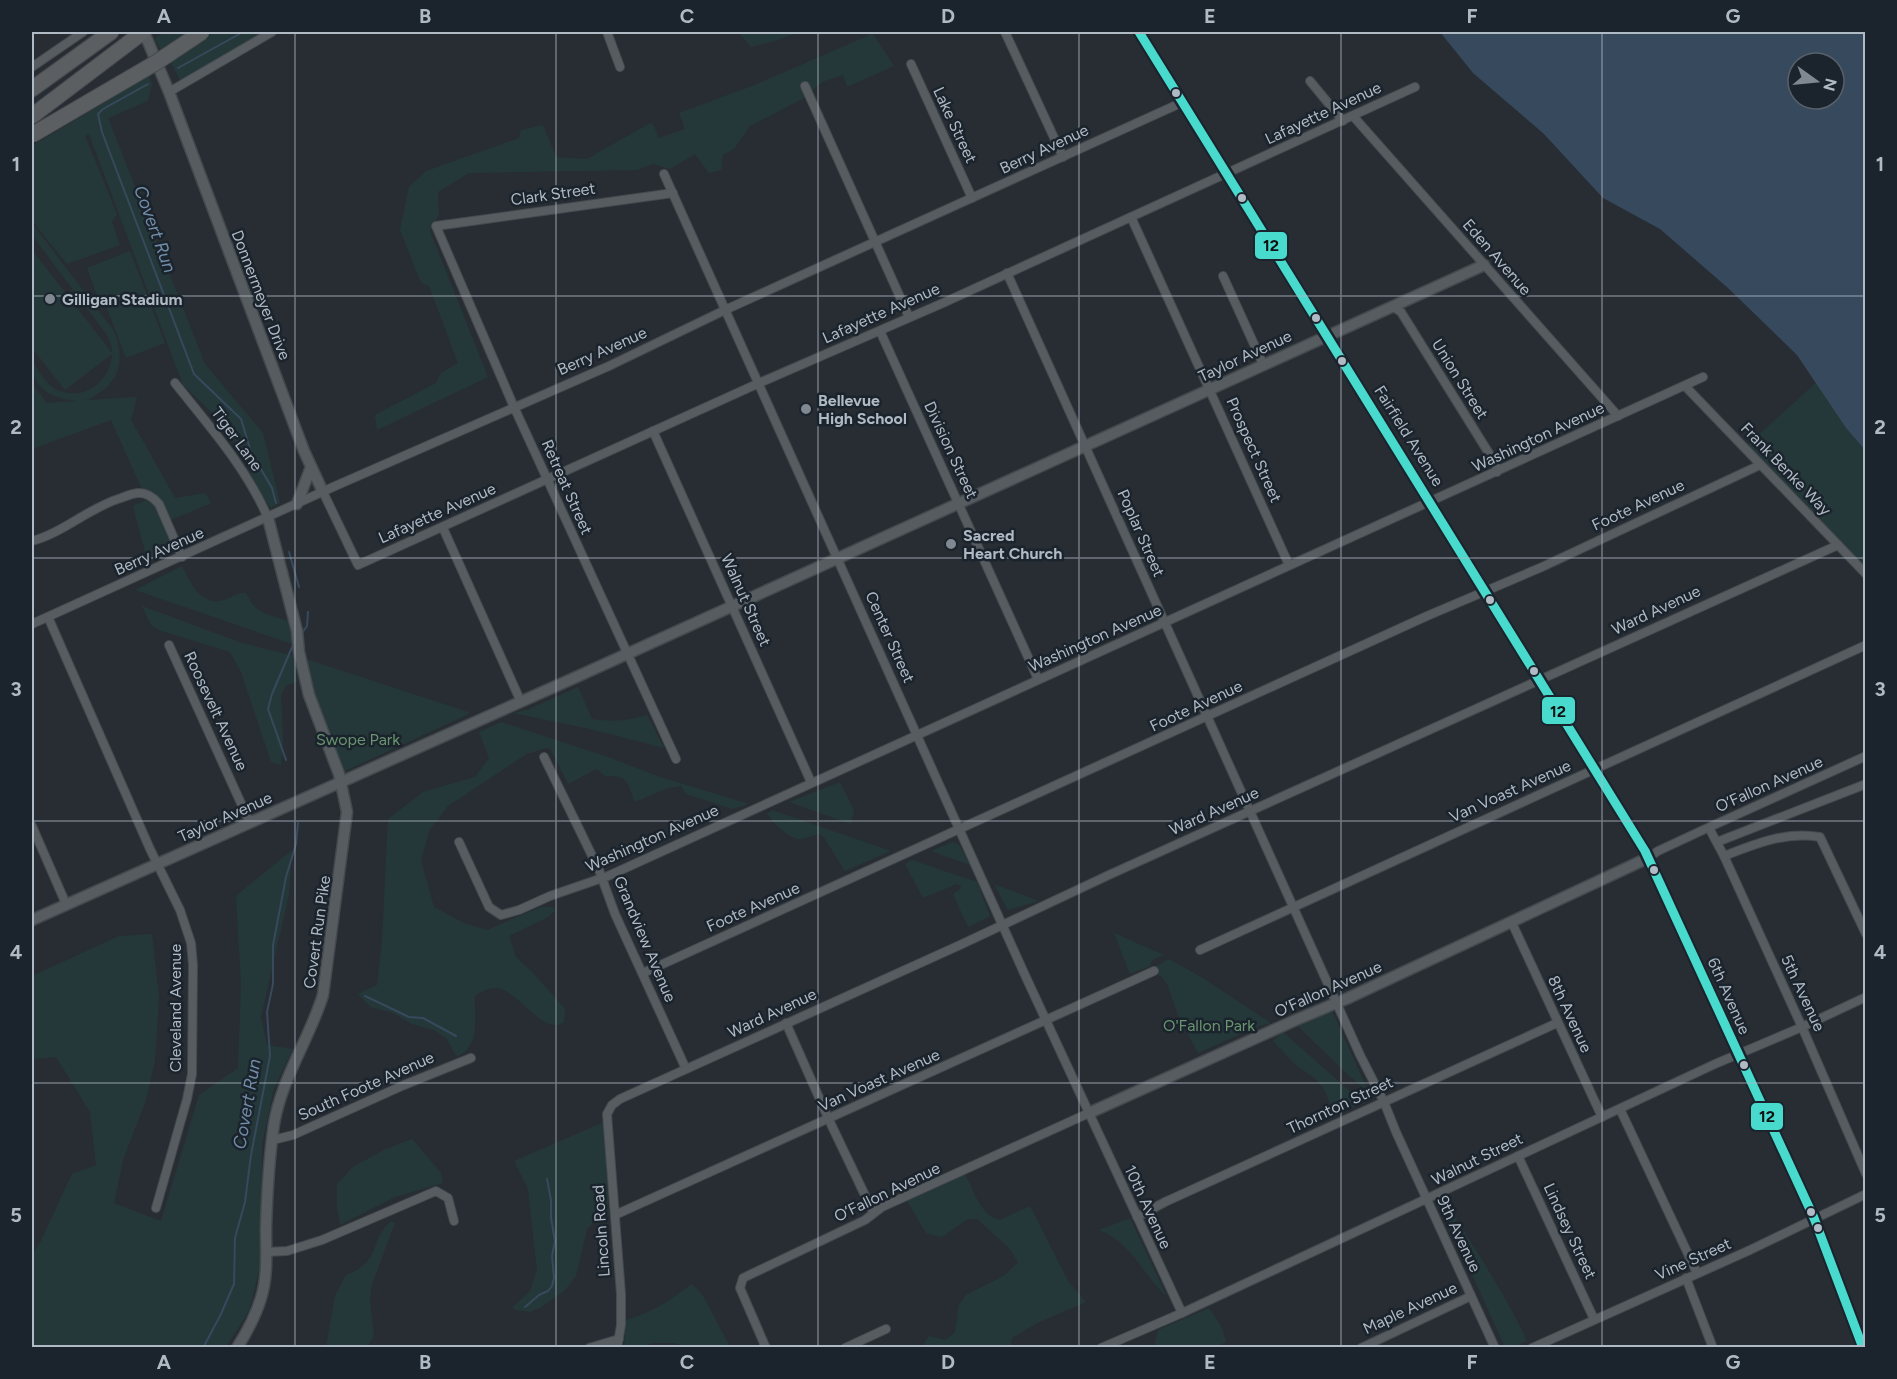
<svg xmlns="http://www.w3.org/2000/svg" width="1897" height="1379" font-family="Figtree,sans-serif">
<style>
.green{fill:#253839}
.water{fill:#36495d;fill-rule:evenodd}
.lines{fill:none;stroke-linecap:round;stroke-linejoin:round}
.stream{stroke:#36495d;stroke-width:2}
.minor-casing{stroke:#44494e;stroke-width:10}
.tertiary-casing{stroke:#44494e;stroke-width:13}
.secondary-casing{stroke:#44494e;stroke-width:14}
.motorway-casing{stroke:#44494f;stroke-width:17}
.minor{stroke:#575c61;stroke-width:8}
.tertiary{stroke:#575c61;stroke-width:10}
.secondary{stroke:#5a6066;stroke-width:12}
.motorway{stroke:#5b5f61;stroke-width:15}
.motorway-bridge-casing{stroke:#44494f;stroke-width:17;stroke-linecap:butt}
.motorway-bridge{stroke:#5b5f61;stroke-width:15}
.bus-1-casing{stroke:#1b242d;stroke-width:14}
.bus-1{stroke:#47dacd;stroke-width:9}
.grid{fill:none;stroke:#b0bac5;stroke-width:1.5;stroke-opacity:0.55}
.bus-dot{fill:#b0bac5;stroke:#1b242d;stroke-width:2}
.poi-dot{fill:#808992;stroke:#1b242d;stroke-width:2}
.labels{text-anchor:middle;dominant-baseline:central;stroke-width:5;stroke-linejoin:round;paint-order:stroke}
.street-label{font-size:16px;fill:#b0bac5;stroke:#1b242d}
.poi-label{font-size:16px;font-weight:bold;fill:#b0bac5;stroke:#1b242d;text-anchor:start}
.park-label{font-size:16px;fill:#69946f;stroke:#1b242d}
.water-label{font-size:18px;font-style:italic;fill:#728da7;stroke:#1b242d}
.line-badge{stroke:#1b242d;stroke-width:2}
.pale-badge-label{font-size:16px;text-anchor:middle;font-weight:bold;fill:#111}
.neatline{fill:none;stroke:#b0bac5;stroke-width:2}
.grid-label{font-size:20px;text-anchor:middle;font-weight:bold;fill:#b0bac5}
</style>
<rect width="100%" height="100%" fill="#272d33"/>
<g class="green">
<path d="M163,32H194L162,52L155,39Z"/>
<path d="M214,32H272L182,84L170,61Z"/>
<path d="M738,32H799L778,40L751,47Z"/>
<path d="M871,32H874L873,34L894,66L847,87L843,75L822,82L802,99L750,126L734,149L723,155L721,170L709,173L695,154L670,169L653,164L637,170L469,173L438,192L439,215L430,231L488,377L377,430L375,415L436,383L441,373L458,363L429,286L421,283L400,230L409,187L426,171L519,138L521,130L543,125L556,157L587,159L652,122L659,138L685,129L679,113L752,86L872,34Z"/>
<path d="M149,76L152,84L148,101L108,118L205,364L263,433L280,503L271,508L262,497L230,430L183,385L89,134L85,136L117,214L112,222L120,245L67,264L32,221V146Z"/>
<path d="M32,223L114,331C127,364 117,386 87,400L137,397L131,420L175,498L205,493L211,503L171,520V552L147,559L133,506L147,500L111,420L32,449V384L47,403L76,401C51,398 32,389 32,361C39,371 46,385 57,390C84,402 111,381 112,354L65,390L32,348V250L112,353V348L107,335L32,235Z"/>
<path d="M130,251L165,343L126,358L105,303L100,304L87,268Z"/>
<path d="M1816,383L1846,428L1865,450V574L1744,448Z"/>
<path d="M182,566C189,581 201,607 223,600C232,598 235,593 246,593C256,615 266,613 288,621L295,645L135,590Z"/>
<path d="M142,606L242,643L295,656L297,682L287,685L281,694L283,739L281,765L271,762L241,672L230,652L159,630L151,625Z"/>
<path d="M306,659L471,713L345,771L310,686Z"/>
<path d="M578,687L592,719C610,722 629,721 647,715L664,748L590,729L513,713L527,710Z"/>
<path d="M501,722L608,757L657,776L749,804L732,809L686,794L681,786L668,788L635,802C626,781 630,776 605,776L597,769L568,784L550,748C542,747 536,753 528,753L448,806L429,831L421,861L434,907L464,923L487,930L541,907H553L555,911L548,917L509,936L516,957L532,972L565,1009L564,1022C545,1036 519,994 501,989C491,986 482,991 475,996C474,1020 481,1045 457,1057L446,1038L434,1030L412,1024L393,1013L371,1007L358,994L377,985L382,942L388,819L423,792L475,777L489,758L479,732Z"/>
<path d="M840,782L854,810L851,824L789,802Z"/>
<path d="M772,810L891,851L845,871L823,836L819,834C813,835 805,839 799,839C787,838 774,822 767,814Z"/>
<path d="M953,842L960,846L970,865L931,851Z"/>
<path d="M292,850L289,894L261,1017L267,1045L293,1049L274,1088L262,1145L260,1268L249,1311L226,1347H32V1255L40,1243L72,1174L96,1165L90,1112L56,1057L32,1059V976L119,936L152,934L159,998L155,1061L146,1100L123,1160L114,1203L161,1221L199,1095L238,1068L241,984L236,896Z"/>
<path d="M912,860L977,882L990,916L968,927L953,894L960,889L961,886L957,884L923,898L905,864Z"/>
<path d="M994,884L1039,901L1008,910Z"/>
<path d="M1114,933L1164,955L1152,960L1150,966L1130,974Z"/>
<path d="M1169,959L1201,977L1271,1023L1256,1027L1198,1053L1179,1017L1167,984L1161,975L1159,976L1155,967Z"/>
<path d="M1330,1011L1334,1015L1368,1091L1347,1074L1298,1026Z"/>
<path d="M1283,1032L1354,1095L1358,1102L1357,1105L1335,1114L1324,1089L1315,1078L1297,1066L1273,1041Z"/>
<path d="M604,1122L609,1215L602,1213L587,1229L576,1276L565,1290L540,1308L530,1312L515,1310L513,1307L530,1291L537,1271L528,1189L514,1161Z"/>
<path d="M412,1139L441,1173L443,1183L395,1197L340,1225L337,1206V1184L354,1166L386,1149Z"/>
<path d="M965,1174C973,1189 981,1217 1000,1220L1030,1206L1068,1281L1086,1302L1037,1323L1012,1338L1010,1347H922L929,1336L946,1340L955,1332L959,1305L966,1295L1005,1275L1018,1262L1009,1248L977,1219H968L942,1237L926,1233L907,1201Z"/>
<path d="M1440,1204C1441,1204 1443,1204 1444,1205C1455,1212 1524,1327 1526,1341L1514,1347H1505Z"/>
<path d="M1130,1218L1167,1297C1142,1274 1133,1243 1099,1230Z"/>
<path d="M391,1222L395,1223L372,1284L370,1301L374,1336L367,1347H326L335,1296L346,1275C382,1263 370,1236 391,1222Z"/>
<path d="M692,1284L702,1294L730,1347H694L673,1343H652L641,1347H624L626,1320C651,1313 671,1300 692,1284Z"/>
<path d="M1209,1308L1221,1326L1226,1341L1218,1347H1154L1158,1330Z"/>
</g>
<path class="water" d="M1440,32H1865V450L1846,428L1797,355L1728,288L1660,229L1603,198L1544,134L1473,73ZM1798,63H1834V99H1798Z"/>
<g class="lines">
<g class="stream">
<path d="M178,68L243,32"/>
<path d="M148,84L103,109L98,114L102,132L194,374L241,419L251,452L272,488L276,503"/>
<path d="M289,552L299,587"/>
<path d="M302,633L307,626L308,612"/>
<path d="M286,760L268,709L272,694L293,645"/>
<path d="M365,996L409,1017L423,1018L456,1036"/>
<path d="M525,1307L539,1295L548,1291L552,1286L554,1278L552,1256L555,1241L551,1218V1200L547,1179"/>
<path d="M203,1348L221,1314L234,1284L235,1238L245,1202L251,1155L270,1056L267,1012L273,984V945L286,877L296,844L298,823"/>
</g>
<g class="minor-casing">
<g id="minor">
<path d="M607,32L620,67"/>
<path d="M1005,32L1063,157"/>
<path d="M911,64L972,198"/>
<path d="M32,67L83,32"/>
<path d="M1310,81L1343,121"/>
<path d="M805,86L909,317"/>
<path d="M169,92L272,32"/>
<path d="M1353,116L1618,416"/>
<path d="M664,174L1024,973L1182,1313"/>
<path d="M673,193L436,226L514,407L676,759"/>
<path d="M1131,217L1289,565"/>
<path d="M1007,273L1360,1055L1384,1102L1396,1132L1495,1348"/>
<path d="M1223,276L1263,364"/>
<path d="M1392,306L1401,312L1490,455L1496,465L1497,472"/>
<path d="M880,331L1038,679"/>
<path d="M175,383C209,426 246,467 268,518"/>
<path d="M1685,386L1866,574"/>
<path d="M653,431L811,782"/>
<path d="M323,492L358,565L757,384L943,303L1415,87"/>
<path d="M443,528L521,702"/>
<path d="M32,541C63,533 90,507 121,498C127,496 132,493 139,493C147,493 154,498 159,504L182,557"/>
<path d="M48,617L150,849L180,910L191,943L193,965L192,1074L187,1099L156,1208"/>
<path d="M32,624L333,487L609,366L725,310L1183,102"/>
<path d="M169,645L250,823"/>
<path d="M544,757L599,870L615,914L686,1069"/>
<path d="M32,826L66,904"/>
<path d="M1709,828L1724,856L1802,1027L1866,1174"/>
<path d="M459,842L489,907L501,915L519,910L550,896L608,876L1703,377"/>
<path d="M1717,842L1866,784"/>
<path d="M1724,856C1756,844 1785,831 1820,837L1866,934"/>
<path d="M1648,858L1658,851L1703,830L1866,756"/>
<path d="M1512,923L1602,1117"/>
<path d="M1200,950L1866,645"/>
<path d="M643,973L1427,616L1542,567L1760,465"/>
<path d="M786,1023L829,1120L873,1212"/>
<path d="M1620,1109L1697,1273"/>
<path d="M273,1140L293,1135L404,1085L471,1058"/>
<path d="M1518,1156L1594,1319"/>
<path d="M615,1215L1154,971"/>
<path d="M1137,1217L1165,1202L1557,1023"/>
<path d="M266,1252L287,1251L322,1240L436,1191L448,1198L454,1221"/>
<path d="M1686,1278L1713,1348"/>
<path d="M589,1348L619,1339"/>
<path d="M617,1348L621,1325V1294L607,1114L612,1105L620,1099L960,945L1111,874L1838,545"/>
<path d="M766,1348L740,1288L743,1278L865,1220L882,1207L1089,1113"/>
<path d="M845,1348L886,1329"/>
<path d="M1101,1348L1182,1313L1715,1064L1802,1027L1866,997"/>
<path d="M1361,1348L1471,1296"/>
<path d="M1532,1348L1750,1250L1866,1194"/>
</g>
</g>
<g class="tertiary-casing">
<g id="tertiary">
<path d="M144,32L169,92L304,451L323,492"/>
<path d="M297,504L311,467"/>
<path d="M32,920L574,678L1484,265"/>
<path d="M1089,1113L1298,1019L1346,999L1648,858"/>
<path d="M237,1348C247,1332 256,1315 261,1298C268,1276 266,1252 266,1229C267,1194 269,1158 274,1124C282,1077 309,1040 323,995L347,812L339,774L309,695L299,652L297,631L268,518"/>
</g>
</g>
<g class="secondary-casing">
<path id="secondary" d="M1139,32L1645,851L1814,1218L1863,1348"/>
</g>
<g class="motorway-casing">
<g id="motorway">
<path d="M32,89L111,32"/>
<path d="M32,116L143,32"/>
</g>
</g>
<use href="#minor" class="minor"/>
<use href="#tertiary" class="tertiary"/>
<use href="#secondary" class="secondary"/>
<use href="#motorway" class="motorway"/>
<g class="motorway-bridge-casing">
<path id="motorway-bridge" d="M32,135L157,62L202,32"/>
</g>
<use href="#motorway-bridge" class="motorway-bridge"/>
<g class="bus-1-casing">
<path id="bus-1" d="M1139,32L1645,851L1814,1218L1863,1348"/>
</g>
<use href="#bus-1" class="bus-1"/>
</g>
<path class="grid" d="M295,32V1348M556,32V1348M818,32V1348M1079,32V1348M1341,32V1348M1602,32V1348M32,296H1866M32,558H1866M32,821H1866M32,1083H1866"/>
<g class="bus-dot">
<circle cx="1176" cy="93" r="5"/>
<circle cx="1242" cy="198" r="5"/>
<circle cx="1316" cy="318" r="5"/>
<circle cx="1342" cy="361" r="5"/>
<circle cx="1490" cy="600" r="5"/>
<circle cx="1534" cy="671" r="5"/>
<circle cx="1654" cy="870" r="5"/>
<circle cx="1744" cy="1065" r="5"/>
<circle cx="1811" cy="1212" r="5"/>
<circle cx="1818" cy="1228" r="5"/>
</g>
<g class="poi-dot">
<circle cx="50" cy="299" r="6"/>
<circle cx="806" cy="409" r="6"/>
<circle cx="951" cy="544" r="6"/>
</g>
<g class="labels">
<g class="street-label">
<text transform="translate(1323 113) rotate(-25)">Lafayette Avenue</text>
<text transform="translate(955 125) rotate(65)">Lake Street</text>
<text transform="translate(1044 149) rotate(-25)">Berry Avenue</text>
<text transform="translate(553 194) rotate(-8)">Clark Street</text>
<text transform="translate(1497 257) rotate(49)">Eden Avenue</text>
<text transform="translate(261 295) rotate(69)">Donnermeyer Drive</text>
<text transform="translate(881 313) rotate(-24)">Lafayette Avenue</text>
<text transform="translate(602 351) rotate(-24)">Berry Avenue</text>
<text transform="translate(1245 356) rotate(-25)">Taylor Avenue</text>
<text transform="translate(1460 379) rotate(58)">Union Street</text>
<text transform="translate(1409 436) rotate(58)">Fairfield Avenue</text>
<text transform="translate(1538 437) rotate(-25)">Washington Avenue</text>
<text transform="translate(237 439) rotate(54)">Tiger Lane</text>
<text transform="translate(951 450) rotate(65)">Division Street</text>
<text transform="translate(1254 450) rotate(66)">Prospect Street</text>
<text transform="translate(1786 469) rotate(46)">Frank Benke Way</text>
<text transform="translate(567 487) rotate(66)">Retreat Street</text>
<text transform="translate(1638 505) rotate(-25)">Foote Avenue</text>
<text transform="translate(437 513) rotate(-24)">Lafayette Avenue</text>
<text transform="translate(1141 533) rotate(66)">Poplar Street</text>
<text transform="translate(159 551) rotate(-24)">Berry Avenue</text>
<text transform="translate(746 600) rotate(66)">Walnut Street</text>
<text transform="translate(1656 610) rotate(-25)">Ward Avenue</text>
<text transform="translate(890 637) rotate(66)">Center Street</text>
<text transform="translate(1095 638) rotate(-24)">Washington Avenue</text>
<text transform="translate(1196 706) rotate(-25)">Foote Avenue</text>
<text transform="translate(216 711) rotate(65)">Roosevelt Avenue</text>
<text transform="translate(1769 784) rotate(-24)">O’Fallon Avenue</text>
<text transform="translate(1510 791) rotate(-24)">Van Voast Avenue</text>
<text transform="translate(1214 811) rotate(-24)">Ward Avenue</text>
<text transform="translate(225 817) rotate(-24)">Taylor Avenue</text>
<text transform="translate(652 838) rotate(-24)">Washington Avenue</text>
<text transform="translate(753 907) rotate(-24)">Foote Avenue</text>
<text transform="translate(317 932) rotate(-82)">Covert Run Pike</text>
<text transform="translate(645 939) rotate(67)">Grandview Avenue</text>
<text transform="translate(1328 989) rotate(-24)">O’Fallon Avenue</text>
<text transform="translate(1803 993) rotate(65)">5th Avenue</text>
<text transform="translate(1729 996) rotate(66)">6th Avenue</text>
<text transform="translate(175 1008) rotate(-90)">Cleveland Avenue</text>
<text transform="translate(772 1013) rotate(-25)">Ward Avenue</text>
<text transform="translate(1570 1014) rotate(65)">8th Avenue</text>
<text transform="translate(879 1080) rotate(-24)">Van Voast Avenue</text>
<text transform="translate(366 1086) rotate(-24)">South Foote Avenue</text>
<text transform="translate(1340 1105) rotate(-25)">Thornton Street</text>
<text transform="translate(1477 1159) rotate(-26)">Walnut Street</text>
<text transform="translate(887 1192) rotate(-26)">O’Fallon Avenue</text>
<text transform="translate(1148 1207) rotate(65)">10th Avenue</text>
<text transform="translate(601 1231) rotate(-94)">Lincoln Road</text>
<text transform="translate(1570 1231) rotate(65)">Lindsey Street</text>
<text transform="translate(1459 1234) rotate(65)">9th Avenue</text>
<text transform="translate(1693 1259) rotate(-24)">Vine Street</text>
<text transform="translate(1410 1308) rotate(-25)">Maple Avenue</text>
</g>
<g class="poi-label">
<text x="62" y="299">Gilligan Stadium</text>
<text x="818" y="400">Bellevue<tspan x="818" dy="18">High School</tspan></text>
<text x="963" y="535">Sacred<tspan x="963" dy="18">Heart Church</tspan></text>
</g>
<g class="park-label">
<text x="358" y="739">Swope Park</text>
<text x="1209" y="1025">O'Fallon Park</text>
</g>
<g class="water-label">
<text transform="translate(155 229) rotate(70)">Covert Run</text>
<text transform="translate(247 1104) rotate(-80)">Covert Run</text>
</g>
</g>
<g class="line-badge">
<rect x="1254" y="231" width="34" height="29" rx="6" fill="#47dacd"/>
<rect x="1541" y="696" width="35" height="29" rx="6" fill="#47dacd"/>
<rect x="1750" y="1102" width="34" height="29" rx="6" fill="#47dacd"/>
</g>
<g class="pale-badge-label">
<text x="1271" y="251">12</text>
<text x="1558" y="717">12</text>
<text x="1767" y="1122">12</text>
</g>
<rect width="1897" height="1379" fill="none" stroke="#1b242d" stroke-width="66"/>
<g transform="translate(1816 81) rotate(105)"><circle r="28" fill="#1b242d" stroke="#57606a" stroke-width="1.5"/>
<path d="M0-4.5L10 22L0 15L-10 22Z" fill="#808992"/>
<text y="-9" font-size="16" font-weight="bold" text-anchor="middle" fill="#b0bac5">N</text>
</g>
<rect x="33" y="33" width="1831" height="1313" class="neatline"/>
<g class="grid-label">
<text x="164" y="23">A</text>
<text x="425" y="23">B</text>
<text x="687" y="23">C</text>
<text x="948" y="23">D</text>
<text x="1210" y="23">E</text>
<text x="1472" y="23">F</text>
<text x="1733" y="23">G</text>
<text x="16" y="171">1</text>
<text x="1880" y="171">1</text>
<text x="16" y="434">2</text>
<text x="1880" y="434">2</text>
<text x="16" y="696">3</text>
<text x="1880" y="696">3</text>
<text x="16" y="959">4</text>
<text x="1880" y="959">4</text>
<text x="16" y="1222">5</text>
<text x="1880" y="1222">5</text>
<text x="164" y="1369">A</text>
<text x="425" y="1369">B</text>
<text x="687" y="1369">C</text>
<text x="948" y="1369">D</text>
<text x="1210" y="1369">E</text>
<text x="1472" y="1369">F</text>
<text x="1733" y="1369">G</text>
</g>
</svg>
